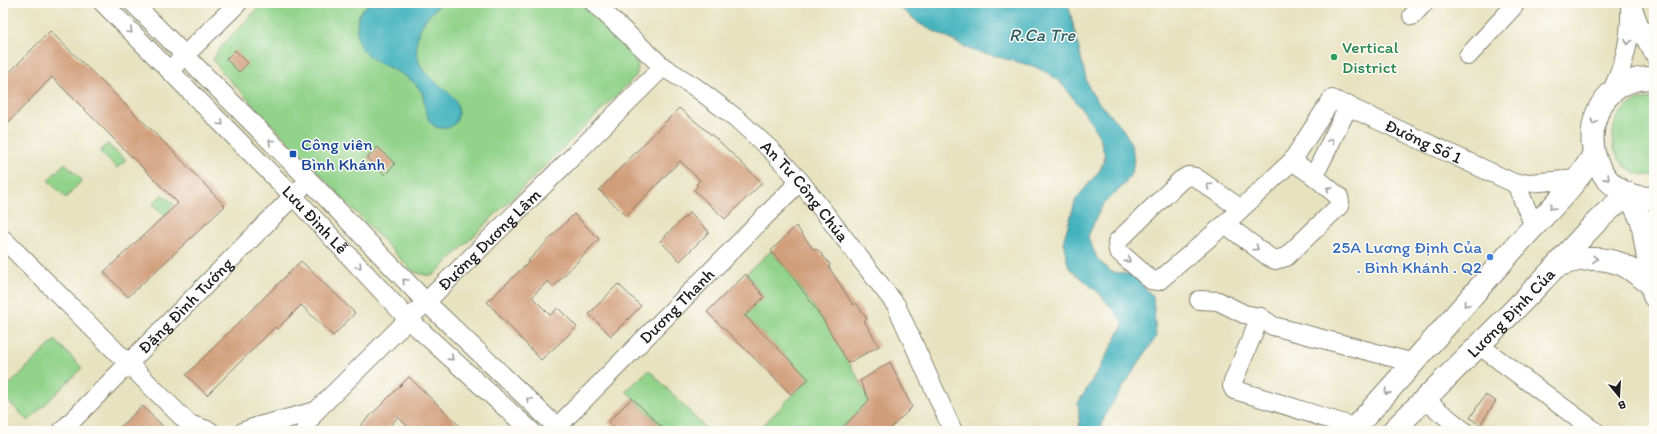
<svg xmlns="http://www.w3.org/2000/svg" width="1657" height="434" font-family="Itim,sans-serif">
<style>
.green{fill:#92d38b;stroke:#577854}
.water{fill:#43b2bd;stroke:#30676c}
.building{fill:#d19e7a}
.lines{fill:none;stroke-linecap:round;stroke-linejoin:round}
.minor-casing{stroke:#827f6e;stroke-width:20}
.major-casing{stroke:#827f6e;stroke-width:24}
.minor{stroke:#fff;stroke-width:18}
.major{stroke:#fff;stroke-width:22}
.oneway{stroke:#999}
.leisure-dot{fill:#2e9e5b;stroke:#fdfcf7;stroke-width:1.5}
.transit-dot{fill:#1a4fb4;stroke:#fdfcf7;stroke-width:1.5}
.shop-dot{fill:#3f7fe0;stroke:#fdfcf7;stroke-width:1.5}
.labels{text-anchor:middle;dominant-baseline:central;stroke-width:3;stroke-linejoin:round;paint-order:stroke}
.leisure-label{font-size:17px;fill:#27864d;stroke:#fdfcf7;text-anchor:start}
.street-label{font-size:17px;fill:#1c1c1c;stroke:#fdfcf7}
.transit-label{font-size:17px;fill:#164399;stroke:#fdfcf7;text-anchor:start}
.shop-label{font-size:17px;fill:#366cbe;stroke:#fdfcf7;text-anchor:end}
.water-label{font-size:18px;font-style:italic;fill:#2e6064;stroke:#fdfcf7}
</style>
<rect width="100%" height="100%" fill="#fdfcf7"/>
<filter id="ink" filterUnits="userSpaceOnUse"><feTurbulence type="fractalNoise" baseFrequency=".025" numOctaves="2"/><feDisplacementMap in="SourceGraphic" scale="8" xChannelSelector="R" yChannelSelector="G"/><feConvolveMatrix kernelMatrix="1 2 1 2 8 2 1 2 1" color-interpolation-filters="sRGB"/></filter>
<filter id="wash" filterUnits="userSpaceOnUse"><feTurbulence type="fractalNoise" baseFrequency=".012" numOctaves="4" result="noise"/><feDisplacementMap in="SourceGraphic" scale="16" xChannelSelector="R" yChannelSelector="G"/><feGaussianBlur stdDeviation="0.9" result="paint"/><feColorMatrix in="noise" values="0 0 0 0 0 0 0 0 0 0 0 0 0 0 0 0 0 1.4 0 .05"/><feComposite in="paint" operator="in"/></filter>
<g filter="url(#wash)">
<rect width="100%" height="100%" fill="#e7e2c0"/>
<g class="green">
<path d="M263,3H580L633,51L638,67L636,76L434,275H425L412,271L221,71L213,59L219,49Z"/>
<path d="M1654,98V175C1601,179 1597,99 1654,98Z"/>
<path d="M107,144L126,160L117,168L100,152Z"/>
<path d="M65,163L82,180L66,198L48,180Z"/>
<path d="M162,194L174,204L164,216L153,204Z"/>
<path d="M771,251L788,270L824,321L860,381L869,401L851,420L836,431H757L809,379L745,316L764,297L746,274Z"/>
<path d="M55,340L82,368L28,421L3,396V391Z"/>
<path d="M649,370L708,431H666L626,391Z"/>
</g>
<g class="water">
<path d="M371,3H441C433,12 423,20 419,32C415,43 416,58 422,68C431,85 463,93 458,116C457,120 456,123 452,126C448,128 445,129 440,128C424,125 426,105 422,93C420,89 417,86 414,83C394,63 352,64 357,25C358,15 361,8 371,3Z"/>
<path d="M894,3H1068L1087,83C1094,102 1109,112 1122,128C1136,147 1139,169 1122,187C1117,192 1109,197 1104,204C1097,213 1093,226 1088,237L1098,260L1112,272L1134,275L1153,297L1156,337L1106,413L1100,431H1080L1078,403L1099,369L1124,323L1098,292L1069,268L1063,242L1076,199L1100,170L1105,157L1100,138L1085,113L1061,83L1048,73L1033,66L971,50L920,24Z"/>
</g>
<g id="blocks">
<g class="building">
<path d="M50,31L173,151L225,206L128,297L104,272L178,203L52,77L3,128V79Z"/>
<path d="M235,50L248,63L239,72L226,59Z"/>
<path d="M679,108L719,141L762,183L725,219L694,190L698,186L696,184L700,180L680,161L626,216L599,190Z"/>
<path d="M378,147L395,164L385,175L367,158Z"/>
<path d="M690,212L709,232L680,261L660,241Z"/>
<path d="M574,214L599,239L553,287L548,281L532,297L550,315L558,308L577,327L541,360L487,302L529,262L528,261Z"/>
<path d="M796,226L813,249L818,250L830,264L829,267L853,305L856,303L867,319L864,321L879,346L848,363L824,321L788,270L771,251Z"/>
<path d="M301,261L355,313L333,336L301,305L277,329L275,327L207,395L186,375Z"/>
<path d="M746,274L764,297L745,316L809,379L791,394L707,312Z"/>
<path d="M618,284L641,306L611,336L589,314Z"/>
<path d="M890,362L912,407L888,431H840L869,400L860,381Z"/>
<path d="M409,377L465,431H412L398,417L385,431H355Z"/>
<path d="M1485,395L1496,401L1480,425L1470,418Z"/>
<path d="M632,398L666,431H618L608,422Z"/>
<path d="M142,406L168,431H116Z"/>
</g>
</g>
</g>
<g filter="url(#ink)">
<use href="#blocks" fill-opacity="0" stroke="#827f6e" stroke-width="1"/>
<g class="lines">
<g class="minor-casing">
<g id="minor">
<path id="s1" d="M103,3L294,197L408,319L531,431"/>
<path d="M133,3L308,179L426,302L561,431"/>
<path id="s2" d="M594,3L663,67L695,87L736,118L772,151L800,181L896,305L953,431"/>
<path d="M1633,9L1644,37L1654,54"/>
<path d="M1412,16L1424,3"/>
<path d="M1468,56L1514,6L1511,3"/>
<path d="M176,64L238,3"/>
<path d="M1610,94C1626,62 1631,38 1630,3"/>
<path d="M1314,176L1349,105"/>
<path d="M1516,184L1534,226"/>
<path id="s3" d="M1241,209L1195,177L1188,176L1181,180L1117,242L1118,251L1151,280L1158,281L1160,280L1225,224L1292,161L1332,99L1516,184L1578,179"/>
<path d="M1225,224L1269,257L1275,260L1286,257L1339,206L1340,202L1339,197L1314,176L1292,161"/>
<path d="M3,239L189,424L192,431"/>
<path d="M1199,300L1218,301L1244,314L1260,317L1273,326L1414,363"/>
<path d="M1260,317L1233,382L1232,386L1234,390C1275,401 1314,415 1355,427"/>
<path d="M1480,346L1595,431"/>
<path d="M1424,399L1464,431"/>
<path d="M189,424L210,431"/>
<path d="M259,426L316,411"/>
<path id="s4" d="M62,431L301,188"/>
<path d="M244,431L259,426H272"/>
<path id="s5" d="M305,431L307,424L316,411L663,67"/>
<path id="s6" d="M553,431L800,181"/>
</g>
</g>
<g class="major-casing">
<g id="major">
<path d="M1654,78C1572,76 1572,200 1654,198"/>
<path d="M1629,194L1642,221L1654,296"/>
<path d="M1557,266C1577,258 1601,256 1621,264C1632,269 1643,279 1652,285"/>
<path d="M1352,431C1408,370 1462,307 1517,245C1543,215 1574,189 1594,154"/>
<path id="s7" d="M1393,431C1442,381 1493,333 1541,282C1570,252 1595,218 1629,194"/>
</g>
</g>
<use href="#minor" class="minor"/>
<use href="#major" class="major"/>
</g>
<defs><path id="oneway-chevron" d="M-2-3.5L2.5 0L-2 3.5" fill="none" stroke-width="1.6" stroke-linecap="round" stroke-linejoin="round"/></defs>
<g class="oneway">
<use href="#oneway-chevron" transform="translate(130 31) rotate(45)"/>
<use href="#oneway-chevron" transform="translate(1628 42) rotate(99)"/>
<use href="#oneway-chevron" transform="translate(1594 122) rotate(106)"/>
<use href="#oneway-chevron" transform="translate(221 123) rotate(45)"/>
<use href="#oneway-chevron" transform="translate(1331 141) rotate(-64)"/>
<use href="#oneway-chevron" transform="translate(271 142) rotate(-135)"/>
<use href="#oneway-chevron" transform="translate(1607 178) rotate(48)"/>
<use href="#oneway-chevron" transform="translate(1209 186) rotate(-145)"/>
<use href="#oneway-chevron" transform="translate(1329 189) rotate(-140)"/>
<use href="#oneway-chevron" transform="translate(1552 207) rotate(133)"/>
<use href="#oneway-chevron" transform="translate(1256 248) rotate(37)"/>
<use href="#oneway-chevron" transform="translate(1595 259) rotate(3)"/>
<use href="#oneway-chevron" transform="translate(1128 260) rotate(41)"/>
<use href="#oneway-chevron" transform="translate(359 266) rotate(47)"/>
<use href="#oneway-chevron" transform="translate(405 281) rotate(-133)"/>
<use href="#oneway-chevron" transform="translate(1466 304) rotate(131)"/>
<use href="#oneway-chevron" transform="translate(451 358) rotate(42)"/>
<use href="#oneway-chevron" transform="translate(1387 392) rotate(132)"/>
<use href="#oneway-chevron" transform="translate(529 400) rotate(-136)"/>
</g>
</g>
<circle class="leisure-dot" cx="1334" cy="57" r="4"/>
<rect class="transit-dot" x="289" y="150" width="8" height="8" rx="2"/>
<circle class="shop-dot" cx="1490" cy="257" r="4"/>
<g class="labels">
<g class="leisure-label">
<text x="1342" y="47">Vertical<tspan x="1342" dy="20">District</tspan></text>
</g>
<g class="street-label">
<text stroke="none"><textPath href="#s3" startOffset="575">Đường Số 1</textPath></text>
<text stroke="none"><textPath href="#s2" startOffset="284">An Tư Công Chúa</textPath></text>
<text stroke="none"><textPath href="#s1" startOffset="303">Lưu Đình Lễ</textPath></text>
<text stroke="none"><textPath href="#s5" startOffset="267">Đường Dương Lâm</textPath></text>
<text stroke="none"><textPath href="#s4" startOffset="176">Đặng Đình Tướng</textPath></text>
<text stroke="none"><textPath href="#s6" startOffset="176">Dương Thanh</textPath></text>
<text stroke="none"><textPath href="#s7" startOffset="167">Lương Định Của</textPath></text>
</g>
<g class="transit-label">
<text x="301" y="144">Công viên<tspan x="301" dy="20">Bình Khánh</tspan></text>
</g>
<g class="shop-label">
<text x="1482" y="247">25A Lương Định Của<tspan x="1482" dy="20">. Bình Khánh . Q2</tspan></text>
</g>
<g class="water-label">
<text x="1042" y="35">R.Ca Tre</text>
</g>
</g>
<rect width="1657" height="434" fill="none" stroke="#fdfcf7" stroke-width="16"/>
<g transform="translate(1619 396) rotate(162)" stroke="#fdfcf7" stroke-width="3" paint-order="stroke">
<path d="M0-3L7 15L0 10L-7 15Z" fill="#1c1c1c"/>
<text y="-6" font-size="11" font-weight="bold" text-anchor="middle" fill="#1c1c1c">B</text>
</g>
</svg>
